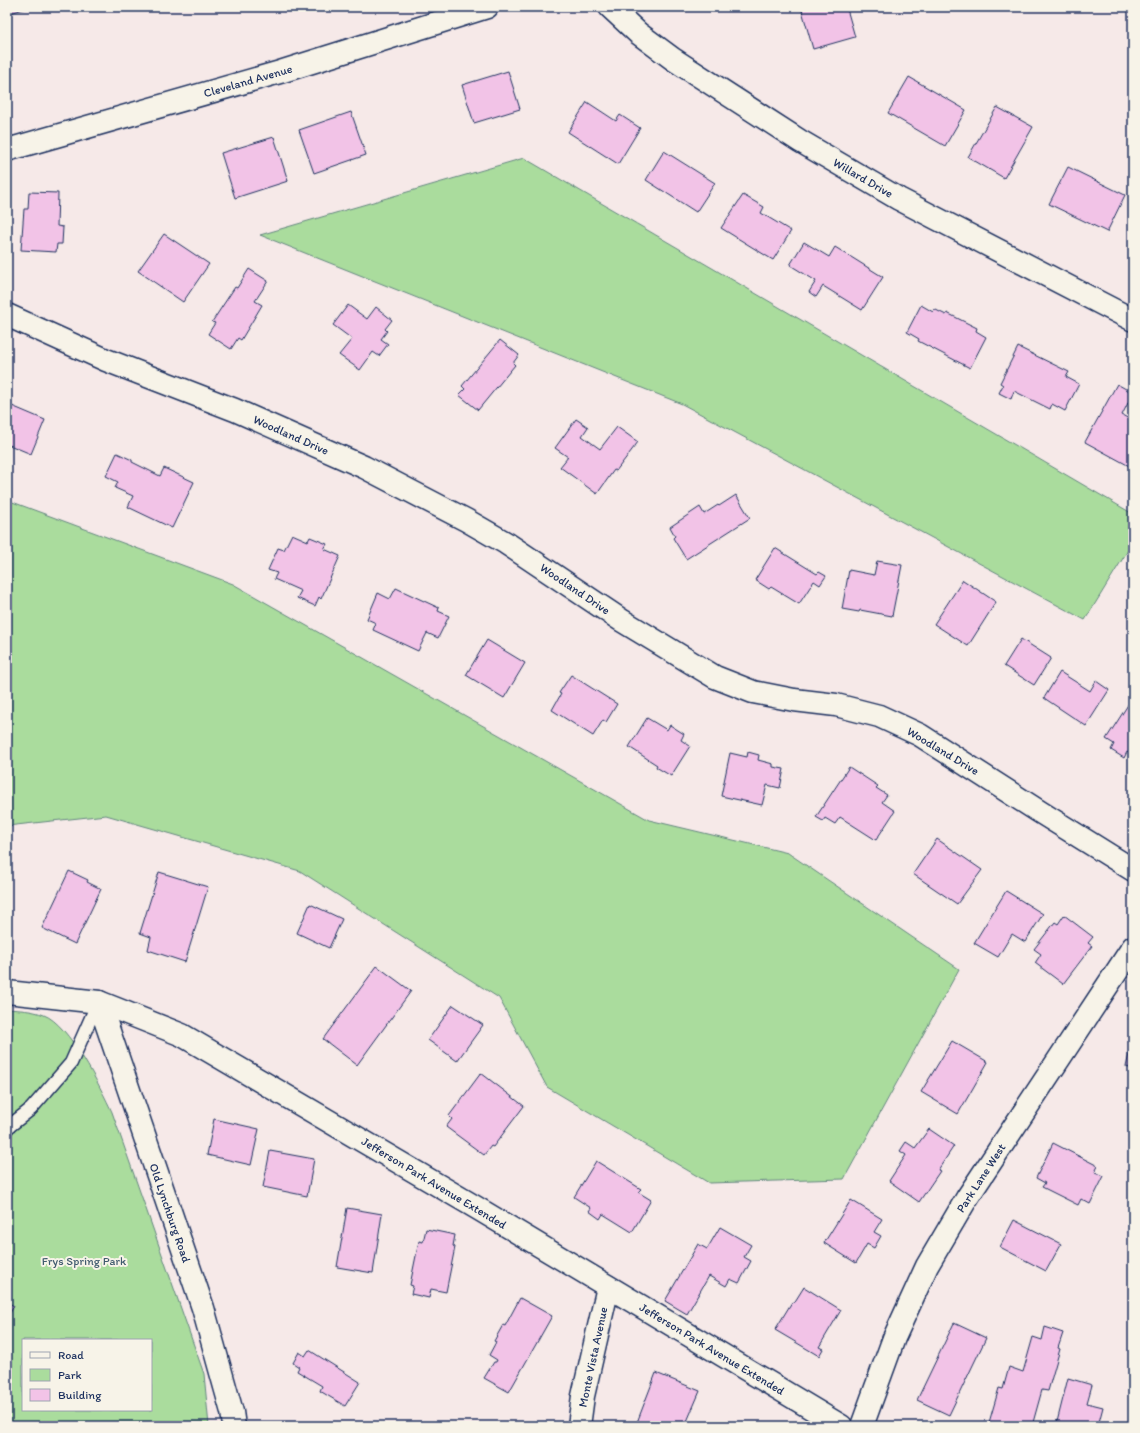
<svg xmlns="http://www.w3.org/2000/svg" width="1140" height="1433" font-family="Itim,sans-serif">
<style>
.green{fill:#aadc9d;stroke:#62867e;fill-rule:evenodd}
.building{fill:#f2c3e7;stroke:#1b2f5e}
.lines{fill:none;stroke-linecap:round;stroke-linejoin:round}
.lane-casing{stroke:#1b2f5e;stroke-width:15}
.street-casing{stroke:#1b2f5e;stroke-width:25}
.secondary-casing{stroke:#1b2f5e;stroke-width:25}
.lane{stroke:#f7f3e8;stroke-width:12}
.street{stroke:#f7f3e8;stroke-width:22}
.secondary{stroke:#f7f3e8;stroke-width:22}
.labels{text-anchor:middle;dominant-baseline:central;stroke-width:4;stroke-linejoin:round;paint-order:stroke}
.street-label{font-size:12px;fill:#1b2f5e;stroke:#f7f3e8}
.park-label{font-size:12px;fill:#3f5a6e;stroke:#f7f3e8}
</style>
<rect width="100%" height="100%" fill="#f6e9e8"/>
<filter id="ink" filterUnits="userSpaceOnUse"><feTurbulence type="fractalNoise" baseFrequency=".025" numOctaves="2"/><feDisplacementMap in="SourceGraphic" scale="8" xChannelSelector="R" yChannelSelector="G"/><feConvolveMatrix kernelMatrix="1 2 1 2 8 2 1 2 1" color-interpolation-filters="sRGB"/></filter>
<g filter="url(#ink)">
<g class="green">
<path d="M524,158L1133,514V542L1085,620L682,404L260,235Z"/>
<path d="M7,500L233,584L649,820L788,853L959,969L844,1179L709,1183L547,1087L499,998L300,871L106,815L7,826Z"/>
<path d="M7,1009C19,1010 32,1010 44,1015C69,1024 101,1088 112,1112L204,1374L209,1426H7ZM23,1340H151V1410H23Z"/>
</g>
<g class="building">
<path d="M7,7H30L7,14Z"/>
<path d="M801,7H848L847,9L855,37L813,49Z"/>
<path d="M508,71L520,109L474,123L462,85Z"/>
<path d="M909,77L966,110L945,146L888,113Z"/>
<path d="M587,102L616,121L620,115L640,128L618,164L568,132Z"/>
<path d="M997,107L1033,127L1004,178L968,157Z"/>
<path d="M351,112L366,155L314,173L299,130Z"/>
<path d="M274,137L288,181L235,198L221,153Z"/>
<path d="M664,151L715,183L696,212L646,180Z"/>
<path d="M1068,167L1125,195L1107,232L1049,204Z"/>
<path d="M29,192L58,193L57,226L63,227L62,244H57L56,252L21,250L24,209H28Z"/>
<path d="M743,195L764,207L761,213L791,231L773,260L721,228Z"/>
<path d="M164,234L209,264L183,302L138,271Z"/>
<path d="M804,242L829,257L835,247L883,277L862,310L823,286L816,297L809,292L816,281L790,265Z"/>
<path d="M249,269L268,281L255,301L262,305L241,340L238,338L231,349L208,334L215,323L212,322L235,287L237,288Z"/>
<path d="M348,305L367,319L376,307L392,320L385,329L387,331L381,339L388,344L379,356L373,352L360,370L339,355L352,339L333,325Z"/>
<path d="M921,305L933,312L934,309L946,315L947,313L977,328L976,331L986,337L970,368L918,341L919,339L907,332Z"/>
<path d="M500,340L519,355L513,363L515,365L478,410L459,395L465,389L462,386Z"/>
<path d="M1018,347L1069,372L1066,377L1079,384L1065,411L1052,404L1050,409L1014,391L1011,399L999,393L1003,385L1000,383Z"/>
<path d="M1117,384L1133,393L1122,415L1133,421V468L1085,442Z"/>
<path d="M12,406L45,420L31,454L7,444V419Z"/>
<path d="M576,419L588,427L582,436L600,449L617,427L638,442L616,471L614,470L597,494L560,467L568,457L555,448Z"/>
<path d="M117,453L132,460V462L160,476L164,468L194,482L172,528L128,507L133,496L115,488L118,482L106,476Z"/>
<path d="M736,495L750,518L686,559L673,538L675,536L670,527L700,507L704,514L718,505L719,506Z"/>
<path d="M292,534L308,541L310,537L327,544L324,549L340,556L321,599L319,597L315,606L297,598L301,591L274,579L277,573L268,570L278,548L284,550Z"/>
<path d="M775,548L817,574L819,572L826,576L820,585L814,581L799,604L771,587L769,589L755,580Z"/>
<path d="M877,561L902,565L892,616L860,610L859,612L842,609L849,570L874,575Z"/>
<path d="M963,580L996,602L968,646L934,624Z"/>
<path d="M396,588L439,608L438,611L449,616L438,638L427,633L418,651L373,630L376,623L367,619L378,593L390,599Z"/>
<path d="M1021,639L1051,658L1034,685L1004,666Z"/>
<path d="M487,640L525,663L504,698L466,675Z"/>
<path d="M1060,672L1090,691L1096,681L1109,690L1086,726L1044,698Z"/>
<path d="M571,675L617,704L606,722L603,720L593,736L552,710L561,694L559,693Z"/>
<path d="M1133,697V755L1127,752L1124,758L1111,750L1114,744L1106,739Z"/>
<path d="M647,718L667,730L670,725L684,734L681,740L690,746L671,776L656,767L657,765L629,747Z"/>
<path d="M748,752L759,755L758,760L773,764V767L784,769L780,788L767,785L762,805L721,796L730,753L747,757Z"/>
<path d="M849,767L878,786L876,788L887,795L882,802L895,811L876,840L840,817L835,824L825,818L823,821L816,817Z"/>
<path d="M937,839L982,870L957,904L913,874Z"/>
<path d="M69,871L88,880L87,882L101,889L75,944L42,928Z"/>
<path d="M159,872L208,887L185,962L148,950L151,937L140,933Z"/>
<path d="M1006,891L1043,914L1025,942L1012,934L998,957L974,943Z"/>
<path d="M310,904L342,919L329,948L297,933Z"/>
<path d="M1064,915L1093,937L1088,943L1092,946L1063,984L1035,963L1041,954L1034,949L1055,922L1058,924Z"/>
<path d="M377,966L411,991L357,1065L323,1039Z"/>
<path d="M453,1005L483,1025L457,1061L428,1040Z"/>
<path d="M1133,1037V1069L1126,1067Z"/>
<path d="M952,1041L988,1062L958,1114L921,1092Z"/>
<path d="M481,1073L524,1106L493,1147L491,1146L484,1155L446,1127L452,1119L449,1116Z"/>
<path d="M214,1119L259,1129L251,1165L207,1155Z"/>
<path d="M929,1129L954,1146L938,1170L940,1171L919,1202L889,1181L906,1155L900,1151L906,1142L915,1148Z"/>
<path d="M1053,1143L1098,1166L1095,1172L1104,1176L1090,1204L1081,1199L1078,1205L1042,1187L1045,1183L1036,1178Z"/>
<path d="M270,1151L314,1159L307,1196L263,1187Z"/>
<path d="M596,1161L641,1189L638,1192L651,1200L632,1232L603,1214L600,1219L589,1211L591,1208L574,1197Z"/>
<path d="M851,1200L882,1219L874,1232L881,1236L874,1248L867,1244L856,1263L824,1243Z"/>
<path d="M347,1208L382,1214L373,1273L337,1267Z"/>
<path d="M1014,1220L1061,1244L1046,1271L1000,1247Z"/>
<path d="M720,1227L751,1245L744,1257L751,1261L739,1283L730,1279L726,1286L709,1276L687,1314L665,1301L698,1244L707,1249Z"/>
<path d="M426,1229L455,1235L453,1246L455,1247L446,1292L431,1289L429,1298L411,1294L413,1286L410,1285L419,1241L423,1242Z"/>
<path d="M804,1287L841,1310L819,1347L823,1349L819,1356L775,1330L792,1302L794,1303Z"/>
<path d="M520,1298L552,1316L509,1392L484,1378L494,1362H496L497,1360L489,1355L496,1342L494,1341L503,1325L505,1326Z"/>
<path d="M7,1302L14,1306L7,1318Z"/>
<path d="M954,1323L986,1338L949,1415L917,1400Z"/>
<path d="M1045,1327L1063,1333L1058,1348L1060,1349L1048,1391L1042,1390L1032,1426H988L999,1388L1003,1389L1009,1367L1023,1372L1033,1337L1042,1340Z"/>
<path d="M309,1350L360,1382L345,1406L320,1391L322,1386L297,1371L299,1367L293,1363L299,1352L305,1356Z"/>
<path d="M656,1373L700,1391L685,1426H639L636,1425Z"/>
<path d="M1068,1378L1092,1385L1087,1403L1103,1407L1098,1426H1056Z"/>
</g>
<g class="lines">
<g class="lane-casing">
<path id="lane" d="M7,1128L31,1109L71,1063L98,1002"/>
</g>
<g class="street-casing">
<g id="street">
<path d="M610,7L638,33L673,59L800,141L899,199L1133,320"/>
<path d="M7,315L106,360L235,410L364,467L466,520L506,543L621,620L715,677L753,692L794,700L836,705L879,716L920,735L1040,812L1133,870"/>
<path d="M579,1426L583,1396L608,1287"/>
<path d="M862,1426L894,1338L927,1266L967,1198L1133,947"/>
</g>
</g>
<g class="secondary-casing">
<g id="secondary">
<path d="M7,150L280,72L487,7"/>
<path d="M7,992L99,1002L182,1035L477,1208L841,1426"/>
<path d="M99,1002L203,1308L232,1412L234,1426"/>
</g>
</g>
<use href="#lane" class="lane"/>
<use href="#street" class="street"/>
<use href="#secondary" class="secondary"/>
</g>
</g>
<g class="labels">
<g class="street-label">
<text transform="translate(248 81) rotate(-16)">Cleveland Avenue</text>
<text transform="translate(863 178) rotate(30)">Willard Drive</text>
<text transform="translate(291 435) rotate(24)">Woodland Drive</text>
<text transform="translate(575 589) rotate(34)">Woodland Drive</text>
<text transform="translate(943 751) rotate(31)">Woodland Drive</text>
<text transform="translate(981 1178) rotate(-57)">Park Lane West</text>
<text transform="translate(434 1183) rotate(31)">Jefferson Park Avenue Extended</text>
<text transform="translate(170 1213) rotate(71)">Old Lynchburg Road</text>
<text transform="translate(712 1349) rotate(31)">Jefferson Park Avenue Extended</text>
<text transform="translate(593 1357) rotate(-78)">Monte Vista Avenue</text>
</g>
<g class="park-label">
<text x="84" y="1261">Frys Spring Park</text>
</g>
</g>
<rect width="1140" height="1433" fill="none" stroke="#f7f3e8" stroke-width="24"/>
<rect x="12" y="12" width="1116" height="1409" fill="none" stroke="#1b2f5e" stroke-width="1.5" filter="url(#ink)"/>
<rect x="22" y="1339" width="130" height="72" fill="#f7f3e8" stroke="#9fa5b1"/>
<rect x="30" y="1352" width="20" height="6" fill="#f7f3e8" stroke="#9fa5b1"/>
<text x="58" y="1359" font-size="12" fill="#1b2f5e">Road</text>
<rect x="30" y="1369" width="20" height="12" fill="#aadc9d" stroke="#9fa5b1"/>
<text x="58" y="1379" font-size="12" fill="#1b2f5e">Park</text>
<rect x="30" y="1389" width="20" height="12" fill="#f2c3e7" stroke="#9fa5b1"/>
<text x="58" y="1399" font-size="12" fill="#1b2f5e">Building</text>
</svg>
